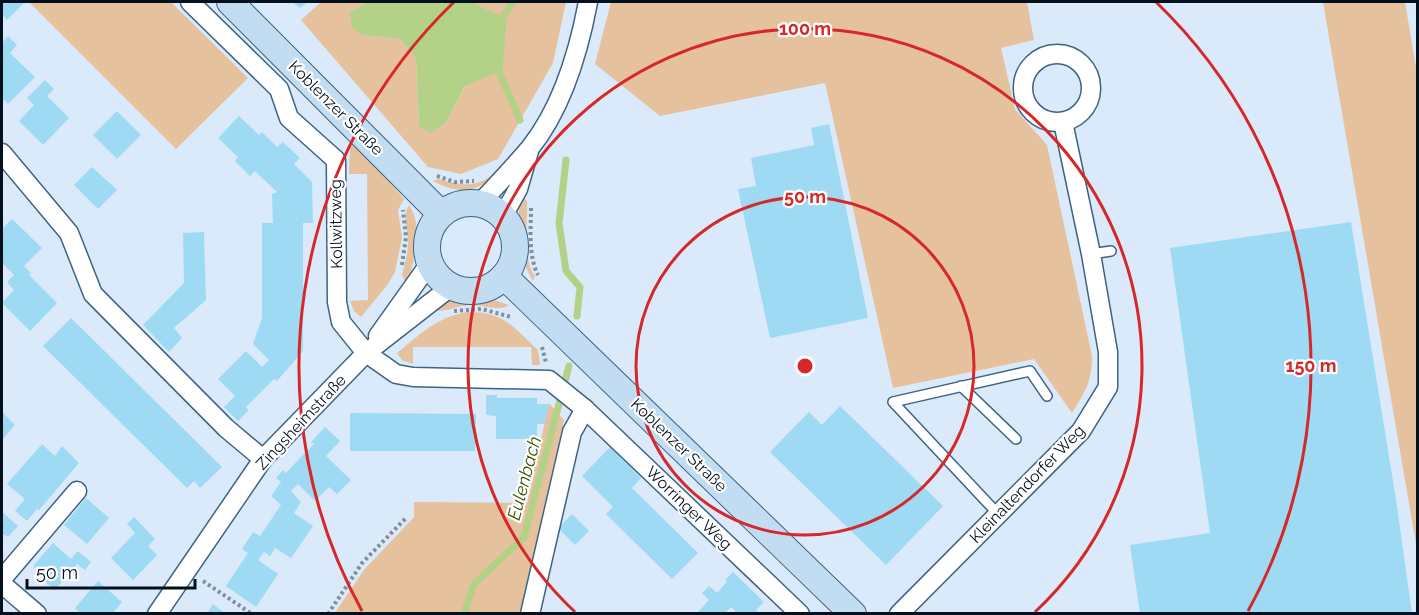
<svg xmlns="http://www.w3.org/2000/svg" width="1419" height="615" font-family="Raleway,sans-serif">
<style>
.green{fill:#e5c19e}
.water{fill:#b4d188}
.lines{fill:none;stroke-linecap:round;stroke-linejoin:round}
.stream{stroke:#b4d188;stroke-width:7}
.building{fill:#9edaf3}
.lane-casing{stroke:#3d6385;stroke-width:12}
.street-casing{stroke:#3d6385;stroke-width:21}
.secondary-casing{stroke:#3d6385;stroke-width:28}
.path{stroke:#7f8f9d;stroke-width:4;stroke-dasharray:3 3;stroke-linecap:butt}
.lane{stroke:#fff;stroke-width:9}
.street{stroke:#fff;stroke-width:18}
.secondary{stroke:#c2ddf2;stroke-width:26}
.ring{fill:none;stroke:#d62828;stroke-width:3}
.labels{text-anchor:middle;dominant-baseline:central;stroke-width:4.5;stroke-linejoin:round;paint-order:stroke}
.street-label{font-size:16px;fill:#03111e;stroke:#fff}
.water-label{font-size:18px;font-style:italic;fill:#3b5300;stroke:#fff}
.centre{fill:#d62828;stroke:#fff;stroke-width:3}
.ring-label{font-size:18px;text-anchor:middle;font-weight:bold;fill:#d62828;stroke:#fff;stroke-width:4.5;stroke-linejoin:round;paint-order:stroke}
</style>
<rect width="100%" height="100%" fill="#daeafa"/>
<g class="green">
<path d="M29,2H171L248,78L176,149Z"/>
<path d="M321,2H368L350,12L362,35L400,39L416,58L419,126L446,122L502,17L471,2H566L553,63L498,159L461,174L428,167L301,20Z"/>
<path d="M611,2H1027L1034,40L1001,48L1015,109L1047,145L1092,356C1092,382 1085,392 1072,413L1034,359L893,388L825,83L660,116L595,64Z"/>
<path d="M1323,2H1405L1417,73V550Z"/>
<path d="M356,143L404,199L398,210L402,238L395,272L388,284L361,317L354,311L350,301L368,300L367,174H349L350,147Z"/>
<path d="M491,176L493,177C474,194 455,193 433,181L439,179C457,185 475,188 491,176Z"/>
<path d="M522,196L527,201C528,222 522,260 535,276L533,281C522,262 524,259 522,239C521,221 515,214 522,196Z"/>
<path d="M409,205C411,209 414,213 415,218C419,232 414,271 406,283L402,275C405,264 408,254 408,242C408,231 402,215 409,205Z"/>
<path d="M445,299H491L509,305C499,312 484,305 471,305C459,305 445,313 433,310Z"/>
<path d="M468,312C505,312 513,327 538,350L540,365H532L531,347H413V364L402,360L397,353C421,334 436,317 468,312Z"/>
<path d="M549,403L564,420L520,613L334,614L364,570L414,517V502L527,503Z"/>
</g>
<path class="water" d="M368,2H471L503,17L499,72L465,86L446,122L431,133L419,126L416,58L400,39L362,35L352,28L350,12Z"/>
<g class="lines">
<g class="stream">
<path d="M513,2L503,17L499,72L520,120"/>
<path d="M566,160L559,223L566,271L580,287L577,316"/>
<path d="M464,614L474,584L524,537L569,366"/>
</g>
</g>
<g class="building">
<path d="M2,2H25L7,20L2,14Z"/>
<path d="M293,2H307L300,8Z"/>
<path d="M8,36L17,45L10,53L35,77L8,104L2,98V43Z"/>
<path d="M45,80L54,89L47,96L69,118L43,145L19,121L34,105L27,98Z"/>
<path d="M117,111L141,135L117,159L93,135Z"/>
<path d="M239,116L259,135L262,132L277,147L283,142L300,158L294,164L312,182L313,223H303V351L277,381L274,379L246,407L249,410L238,421L224,407L235,396L218,379L246,351L262,367L269,360L253,344L262,318V223H273L272,194L277,192L255,171L250,176L235,161L238,157L218,138Z"/>
<path d="M829,124L868,318L770,338L738,189L756,186L751,158L814,145L811,128Z"/>
<path d="M92,167L117,190L98,209L74,185Z"/>
<path d="M12,219L42,248L24,266L31,273L29,275L57,303L30,331L2,303L14,290L7,282L14,275L2,263V229Z"/>
<path d="M1351,222L1397,506L1412,614H1140L1130,545L1210,533L1170,248Z"/>
<path d="M204,232L206,300L174,328L182,338L169,352L143,325L184,283L183,233Z"/>
<path d="M71,318L222,467L200,488L194,481L187,488L43,346Z"/>
<path d="M486,395H497V398H537V404H549L545,424H537V439H496V416L486,415Z"/>
<path d="M840,406L943,506L886,565L770,452L809,412L822,425Z"/>
<path d="M2,412L15,425L2,440Z"/>
<path d="M350,413L476,414L475,451H350Z"/>
<path d="M325,427L340,441L326,456L351,480L337,494L329,487L315,501L298,484L291,491L301,502L294,513L313,526L291,558L275,548L270,556L264,552L258,560L278,574L256,607L226,586L248,553L242,549L253,532L260,536L281,505L271,496L281,482L276,478L283,470L286,473L300,458L314,444L311,442Z"/>
<path d="M42,444L55,456L62,446L79,463L39,510L37,509L27,521L15,511L25,499L7,484Z"/>
<path d="M610,447L641,478L632,488L698,553L672,579L606,514L613,507L582,476Z"/>
<path d="M86,498L109,518L87,544L64,525Z"/>
<path d="M2,512L18,526L8,537L4,534L2,537Z"/>
<path d="M572,514L589,531L575,545L558,528Z"/>
<path d="M134,517L155,539L148,546L157,555L133,580L111,558L135,533L127,524Z"/>
<path d="M53,543L71,559L78,551L91,562L85,570L77,564L55,590L43,580L46,577L33,566Z"/>
<path d="M733,572L764,602L756,610L760,614H738L731,607L724,614H696L709,600L702,593L709,586L717,593L727,582L725,580Z"/>
<path d="M98,581L122,602L112,614H81L75,608Z"/>
<path d="M213,604L226,614H207Z"/>
</g>
<g class="lines">
<g class="lane-casing">
<g id="lane">
<path d="M1091,254L1111,251"/>
<path d="M961,386L1016,439"/>
<path d="M998,514L893,402L1030,371L1047,396"/>
</g>
</g>
<g class="street-casing">
<g id="street">
<path d="M190,2L279,89L289,118L336,160L337,302L341,322L366,353L396,374L413,377L549,380L585,409L800,614"/>
<circle cx="1057" cy="88" r="34"/>
<path d="M2,153L69,233L93,294L226,428L263,459"/>
<path d="M480,203C497,185 514,167 530,148C562,108 579,50 588,2"/>
<path d="M503,216L518,189L529,151"/>
<path d="M378,336L430,263"/>
<path d="M2,579L77,491"/>
<path d="M2,584L37,614"/>
<path d="M157,614L263,459L366,353L452,286"/>
<path d="M530,614L572,432L585,409"/>
<path d="M899,614L1081,431L1108,387V352L1091,254L1063,122"/>
</g>
</g>
<g class="secondary-casing">
<g id="secondary">
<path d="M230,2L441,214"/>
<circle cx="471" cy="247" r="44"/>
<path d="M504,276L853,614"/>
</g>
</g>
<g class="path">
<path d="M437,176L455,182L474,181"/>
<path d="M531,208C531,230 528,255 538,275"/>
<path d="M402,265L406,237L403,210"/>
<path d="M454,311L482,309L511,317"/>
<path d="M542,347L546,363"/>
<path d="M203,581L252,614"/>
<path d="M328,614L362,563L406,518"/>
</g>
<use href="#lane" class="lane"/>
<use href="#street" class="street"/>
<use href="#secondary" class="secondary"/>
</g>
<g class="ring">
<circle cx="805" cy="366" r="169"/>
<path d="M575 612A337 337 0 1 1 1035 612"/>
<path d="M362 611A506 506 0 0 1 454 2M1156 2A506 506 0 0 1 1248 611"/>
</g>
<g class="labels">
<g class="street-label">
<text transform="translate(336 108) rotate(45)">Koblenzer Straße</text>
<text transform="translate(336 224) rotate(-91)">Kollwitzweg</text>
<text transform="translate(301 422) rotate(-47)">Zingsheimstraße</text>
<text transform="translate(679 445) rotate(44)">Koblenzer Straße</text>
<text transform="translate(1027 484) rotate(-46)">Kleinaltendorfer Weg</text>
<text transform="translate(689 508) rotate(44)">Worringer Weg</text>
</g>
<g class="water-label">
<text transform="translate(524 478) rotate(-75)">Eulenbach</text>
</g>
</g>
<circle cx="805" cy="366" r="9" class="centre"/>
<g class="ring-label">
<text x="805" y="35">100 m</text>
<text x="805" y="203">50 m</text>
<text x="1311" y="372">150 m</text>
</g>
<rect width="1419" height="615" fill="none" stroke="#03111e" stroke-width="6"/>
<path d="M27 579v9h168v-9" fill="none" stroke="#03111e" stroke-width="3"/>
<text x="36" y="579" font-size="18" fill="#03111e" stroke="#ffffff" stroke-width="4.5" paint-order="stroke">50 m</text>
</svg>
